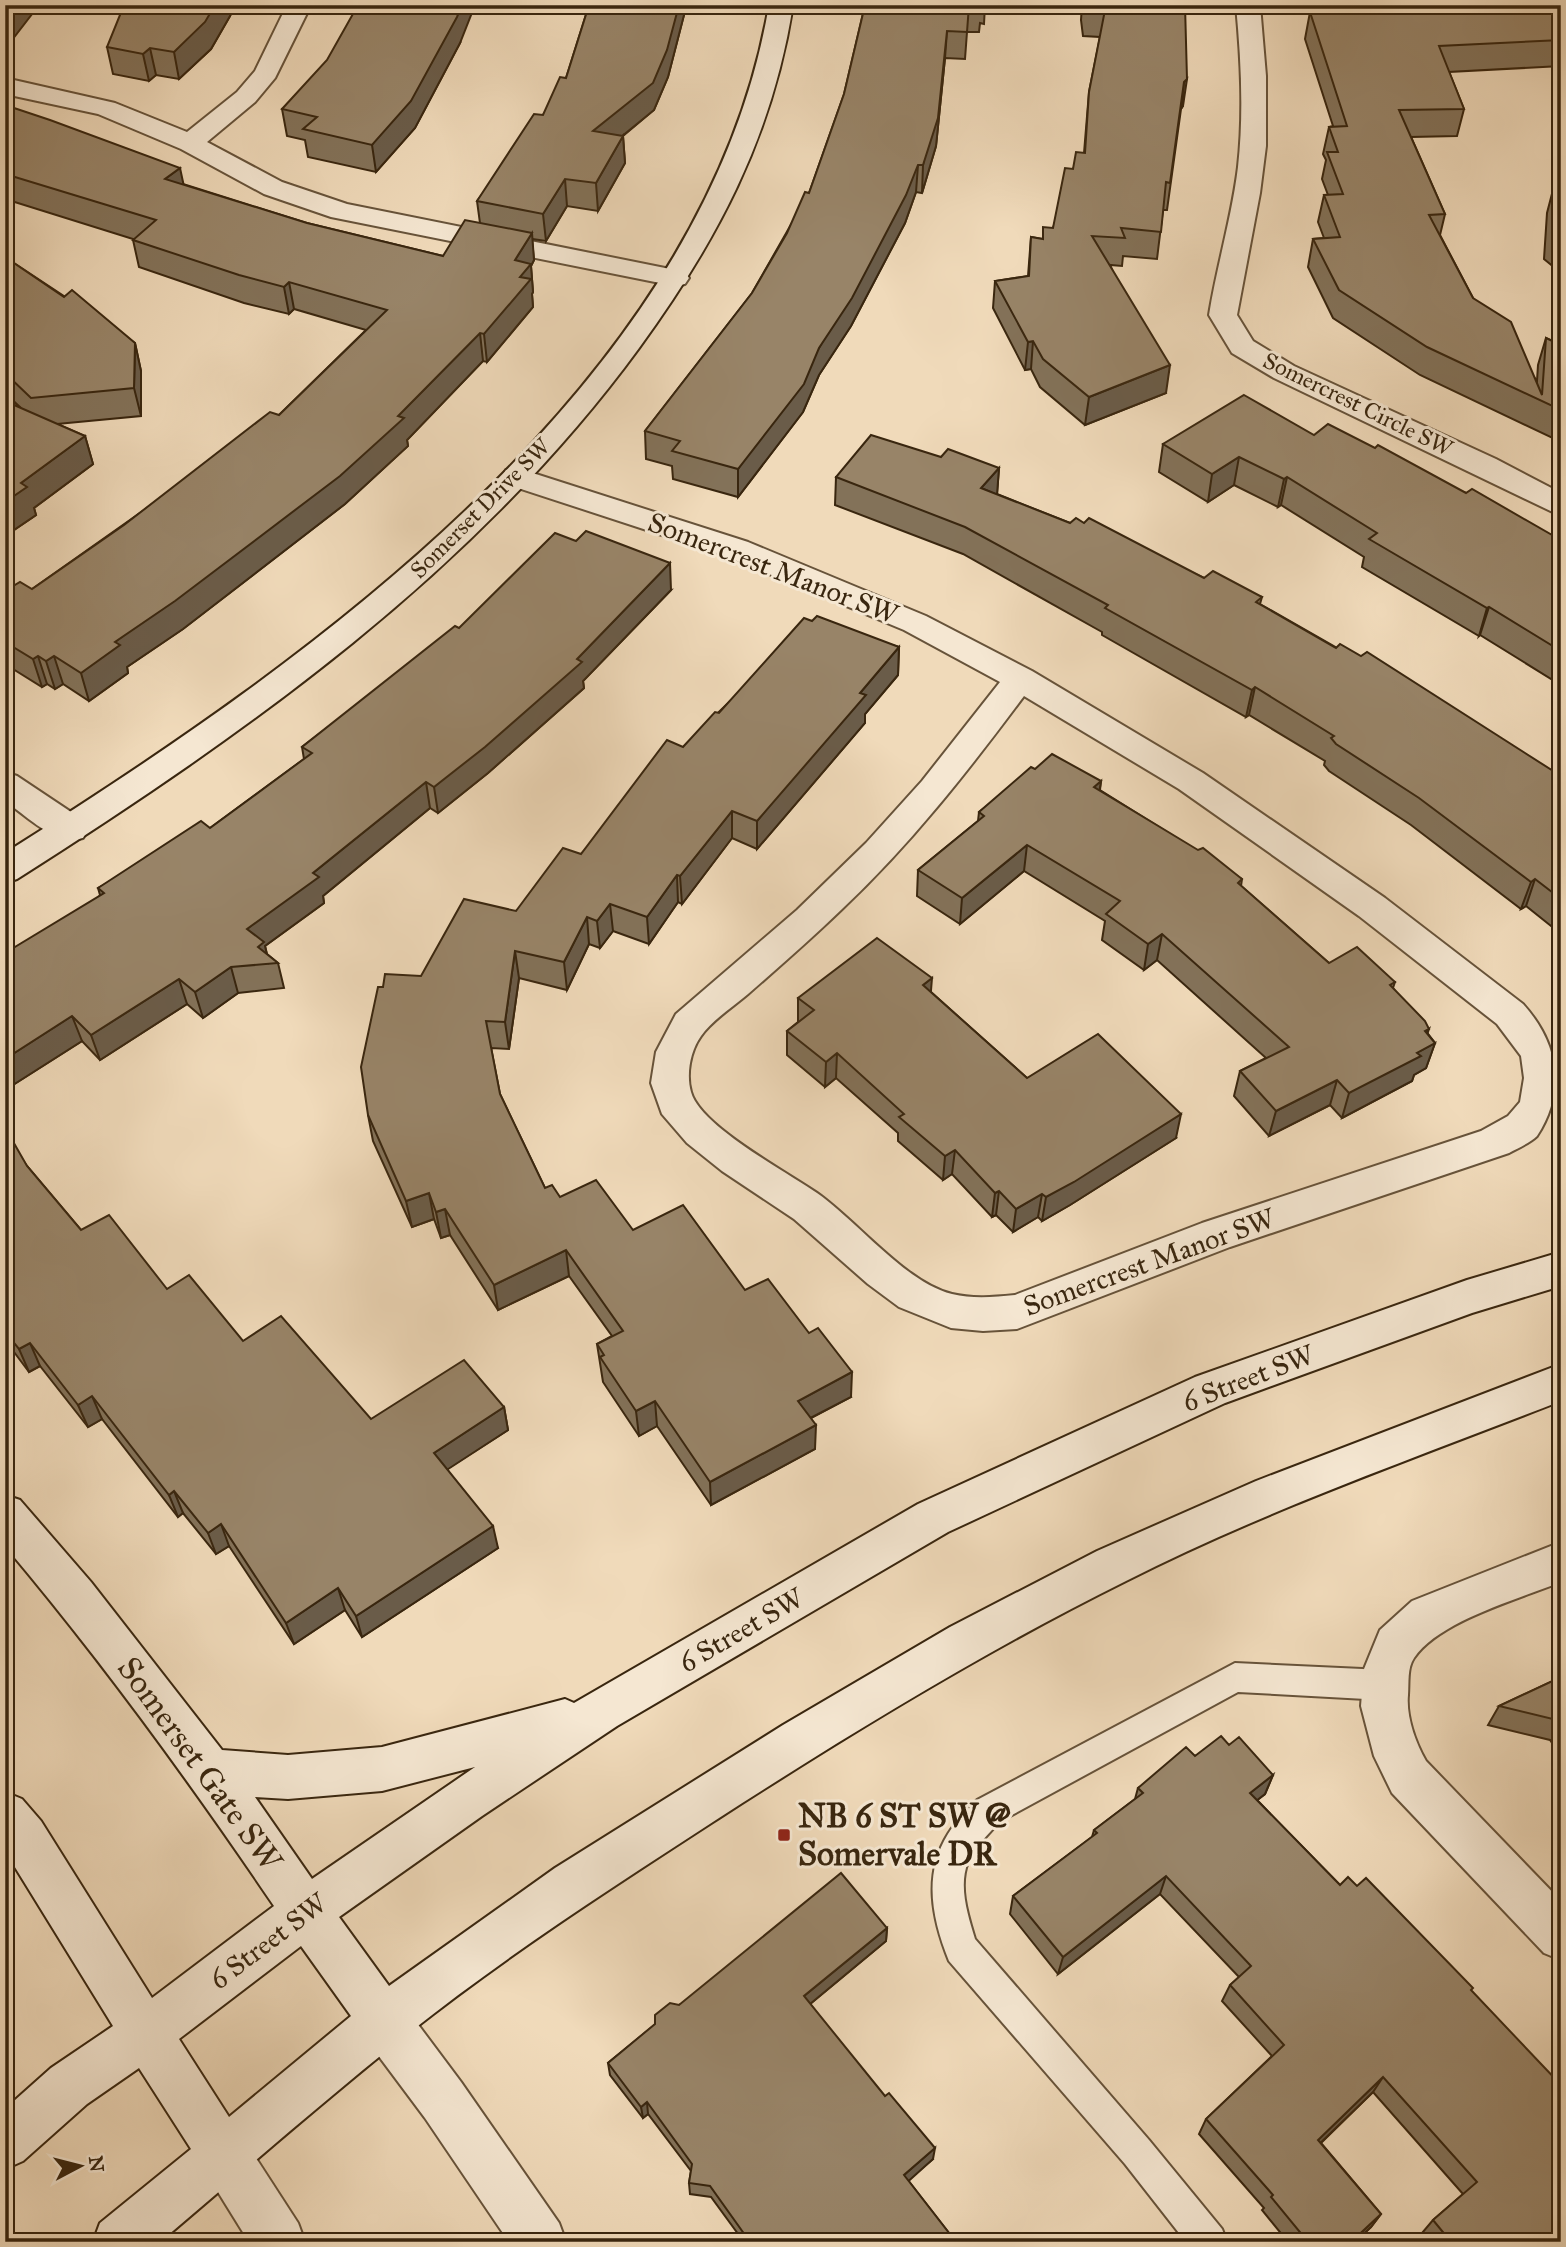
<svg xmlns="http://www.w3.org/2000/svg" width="1566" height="2247" font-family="'IM FELL Great Primer',serif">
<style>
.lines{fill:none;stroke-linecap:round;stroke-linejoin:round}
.lane-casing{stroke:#67533a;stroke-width:4}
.street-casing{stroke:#67533a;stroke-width:4}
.secondary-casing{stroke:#39260f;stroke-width:4}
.lane{fill:#f5e7d2;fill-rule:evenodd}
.street{fill:#f5e7d2;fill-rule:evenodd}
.secondary{fill:#f5e7d2;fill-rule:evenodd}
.wall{fill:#837259;stroke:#39260f;stroke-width:2}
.shaded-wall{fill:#6a5c49;stroke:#39260f;stroke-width:2}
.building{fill:#988468;stroke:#39260f;stroke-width:2}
.poi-dot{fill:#8f2418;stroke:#f5e7d2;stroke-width:2.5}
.labels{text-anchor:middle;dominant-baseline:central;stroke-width:6;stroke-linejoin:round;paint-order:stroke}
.far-street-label{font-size:23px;fill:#39260f;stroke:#f5e7d2}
.street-label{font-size:28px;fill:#39260f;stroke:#f5e7d2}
.near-street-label{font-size:33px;fill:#39260f;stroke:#f5e7d2}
.near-poi-label{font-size:33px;font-weight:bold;fill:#39260f;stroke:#f5e7d2;text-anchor:start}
</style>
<rect width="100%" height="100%" fill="#f0daba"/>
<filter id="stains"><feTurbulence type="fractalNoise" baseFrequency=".00286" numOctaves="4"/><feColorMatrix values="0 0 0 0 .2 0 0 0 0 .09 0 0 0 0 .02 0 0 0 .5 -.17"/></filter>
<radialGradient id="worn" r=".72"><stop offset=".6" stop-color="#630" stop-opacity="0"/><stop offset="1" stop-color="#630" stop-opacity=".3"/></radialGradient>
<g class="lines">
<g class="lane-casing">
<path id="lane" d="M1235,1663L1384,1670L1395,1675L1400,1685L1395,1695L1384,1700L1238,1692L999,1822C989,1834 974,1847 968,1862C958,1886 968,1916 975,1939L1149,2140L1222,2229L1227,2242H1186L1125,2164L949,1961C932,1919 923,1874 948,1834C956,1821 967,1811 977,1800Z"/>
</g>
<g class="street-casing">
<g id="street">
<path d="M287,5H311L275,78L255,102L207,142L282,182L347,204L675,270L685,272L689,278L685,284L675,286L331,217L264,194L181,149L98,114L5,94V78L115,103L187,132L237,92L255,71Z"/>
<path d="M1236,5H1260L1266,76V146L1260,193L1237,315L1253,341L1294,366L1496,459L1561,493V516L1274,378L1232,353L1209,315C1217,265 1232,217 1238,167C1244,113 1241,59 1236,5Z"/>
<path d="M517,468L748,542L926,616L1032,671L1203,773L1385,898L1523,1004C1559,1044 1566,1091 1537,1136C1530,1143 1518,1148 1509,1153L1230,1247L1017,1329L983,1331L951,1328L899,1307L868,1284L794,1219L722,1171L687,1143L662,1114L651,1083L656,1052L676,1014L797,910L866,843L922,781L1000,682L904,630L726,556L506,484L502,477L506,470ZM1024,696L1179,789L1359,916L1497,1024L1521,1056L1524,1078L1520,1102L1508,1116L1481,1131L1202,1223L1015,1295C994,1297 973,1299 952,1294C906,1283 857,1221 817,1193C787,1172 700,1126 691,1092C686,1075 690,1051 701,1036C712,1020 733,1007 748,994C780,966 812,938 842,909C911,844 968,771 1024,696Z"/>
<path d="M5,772L17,776L83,820L88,829L83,838C55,846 27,816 5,801Z"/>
<path d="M1561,1542V1582C1519,1599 1439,1621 1414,1658C1407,1668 1409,1683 1408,1695C1406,1716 1415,1742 1426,1761L1561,1901V1960L1544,1953L1392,1793L1374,1756L1361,1706L1364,1669L1380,1630L1412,1601Z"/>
<path d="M384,1996L402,2003L461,2082L559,2223L566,2242H509L425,2118L366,2039L359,2021L366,2003Z"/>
<path d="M223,2127L241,2135L298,2223L305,2242H249L205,2171L197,2153L205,2135Z"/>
</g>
</g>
<g class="secondary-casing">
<g id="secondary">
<path d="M769,5H793C772,138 717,241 639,348C475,572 248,732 17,879L5,883V853C309,662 705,384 769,5Z"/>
<path d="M1561,1252V1286L1472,1313L1225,1403L948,1532L617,1726L482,1816L339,1917L389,1986L555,1868L783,1725L950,1627L1097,1551L1256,1481L1561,1364V1401C1415,1458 1266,1510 1126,1581C985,1651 851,1733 719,1818C611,1888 501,1959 400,2040C319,2105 240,2174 160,2242H93L100,2223L191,2149L139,2068L87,2104L23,2161L5,2169V2109L51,2068L113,2026L5,1851V1792L22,1799L41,1821L152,1998L274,1906C190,1782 102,1661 5,1546V1495L20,1500L91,1582L222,1750L288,1755L382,1747L565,1699L574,1703L918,1504L1195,1377L1467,1280ZM475,1767L312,1879L255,1797L288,1799L382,1791ZM301,1946L351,2016L229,2117L179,2039Z"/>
</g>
</g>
<use href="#lane" class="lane"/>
<use href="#street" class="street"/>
<use href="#secondary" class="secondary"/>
</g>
<g class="wall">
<path d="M589,5H686L685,11L668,77L654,110L623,136L625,163L598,211L567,206L546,241L532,239L534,260L531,266L533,292L532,294L533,307L487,362L483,361L407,440L408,446L345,504L183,629L127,667L128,673L89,701L63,684L55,689L47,684L42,687L5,664V591L32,589L279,415L366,330L294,309L289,314L244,303L139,267L133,240V239L5,199V105L183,184L307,223L443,256L480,223L477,201L543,115L566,78Z"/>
<path d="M865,5H985L984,24L980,23L979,32H967L965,59L945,58L936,146L922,193L916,192L905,223L851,326L819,375L803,412L738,497L673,479L672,466L646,459L645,431L752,293L809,193L844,94Z"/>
<path d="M1082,5H1185L1183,106L1181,109L1167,210H1163L1157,259L1123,256L1122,266L1110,265L1166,393L1085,425L1040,387L1031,369L1025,370L993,308L995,281L1028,276L1031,237L1042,239L1053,228L1073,169L1084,153L1089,92L1100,37L1083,36L1081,20Z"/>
<path d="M1309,5H1561V66L1449,72L1464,109L1457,136L1411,137L1445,214L1440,235L1473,298L1537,381L1538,365L1546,338L1561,345V442L1420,375L1333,318L1308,267L1313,239L1324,238L1318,222L1324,195H1328L1322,179L1326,160L1323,154L1329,127L1333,126L1305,39L1310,12H1312Z"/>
<path d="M230,16L211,49L179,79L156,75L149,81L113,74L107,47Z"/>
<path d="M460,43L415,128L376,172L308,157L305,140L287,136L282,109Z"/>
<path d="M1561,174V273L1544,259L1547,213L1554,186H1558Z"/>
<path d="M5,257L135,343L141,371V416L57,424L85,436L93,464L34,508L36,515L5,536V401L21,408L5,393Z"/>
<path d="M1314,435L1466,493L1559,539L1558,542L1561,544V679L1556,682L1480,635L1479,636L1362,567L1364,557L1281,505L1278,507L1234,485L1208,502L1159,472L1163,444Z"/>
<path d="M999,468L997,494L1070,523H1084L1204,578L1262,597L1260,604L1561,776V934L1526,906L1521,909L1411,825L1329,771L1324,765L1325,761L1249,715L1246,717L1102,635V632L963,554L835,505L836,477Z"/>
<path d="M671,590L583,681L584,688L488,773L438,813L430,808L323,896L324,903L265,946L267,954L278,963L284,988L238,993L203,1018L187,1004L100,1060L82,1041L5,1090L100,895L98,888L210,828L304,759L302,747L459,628Z"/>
<path d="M812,621L899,647L898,675L865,714V723L757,849L732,838L682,904L678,902L649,944L613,931L600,948L589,944L567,990L519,978L509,1049L491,1048L500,1094L545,1188L560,1197L633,1230L745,1290L851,1397L811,1418L815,1449L711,1505L657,1426L639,1436L603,1382L597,1344L612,1336L569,1276L498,1310L450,1235L441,1238L434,1219L412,1227L373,1141L368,1115L383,987L421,976L516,911L581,854L683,747Z"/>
<path d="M1035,769L1101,781L1100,790L1242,879L1241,886L1329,963L1395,982L1393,988L1435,1043L1426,1068L1414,1075L1412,1081L1342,1118L1330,1105L1269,1136L1234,1096L1240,1071L1266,1058L1157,960L1144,970L1102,940L1105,921L1024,871L960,924L917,896L918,870L978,821L979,812Z"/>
<path d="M931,992L1027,1078L1176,1138L1070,1205L1042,1221L1038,1217L1013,1232L996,1215L992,1217L952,1174L943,1180L898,1141V1133L836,1078L825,1087L787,1055V1031L798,1022V998Z"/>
<path d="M5,1134L27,1166L81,1230L243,1341L371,1419L504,1407L508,1430L447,1469L498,1548L362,1637L345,1610L294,1644L229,1546L216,1554L183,1513L178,1517L102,1419L88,1427L40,1366L29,1372L5,1340Z"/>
<path d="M1561,1677V1756L1550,1740L1488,1725L1499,1706Z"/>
<path d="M1229,1745L1273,1775L1265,1794L1257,1800L1340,1885L1357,1886L1471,1990L1561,2242H1429L1422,2233L1433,2220L1463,2194L1373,2092L1321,2143L1381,2214L1371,2227L1355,2242H1288L1262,2210L1264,2208L1199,2134L1206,2119L1272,2056L1222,2001L1230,1985L1239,1977L1160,1894L1058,1974L1010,1914L1013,1896L1092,1837L1094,1830L1135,1799L1138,1788L1195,1756Z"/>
<path d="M887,1928L886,1941L810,2004L933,2159L908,2180L956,2242H744L711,2197L690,2194L689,2183L691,2171L648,2114L643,2118L610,2075L608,2063L679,2005Z"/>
</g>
<g class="shaded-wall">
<path d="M11,5H39L5,49V13Z"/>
<path d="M215,5H233L230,16L211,49L179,79L174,52Z"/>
<path d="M462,5H475L460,43L415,128L376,172L372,145Z"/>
<path d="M679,5H686L685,11L668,77L654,110L594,159L593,131Z"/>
<path d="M947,31L945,58L936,146L922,193L923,165Z"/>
<path d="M150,48L156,75L149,81L143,54Z"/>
<path d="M1187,79L1183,106L1181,109L1184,82Z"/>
<path d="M623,136L625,163L598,211L596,183Z"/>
<path d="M918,165L916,192L905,223L851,326L819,375L803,412L738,497V469L819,348Z"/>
<path d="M180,168L186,196L165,179Z"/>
<path d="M565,179L567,206L546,241L543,214Z"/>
<path d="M532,233L534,260L531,266L533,292L532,294L533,307L487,362L484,334L515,260Z"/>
<path d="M289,282L294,309L289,314L284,287Z"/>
<path d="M480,333L483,361L407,440L408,446L345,504L183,629L127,667L128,673L89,701L81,673L115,642L398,416Z"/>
<path d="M1033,341L1031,369L1025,370L1028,342Z"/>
<path d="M135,343L141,371V416L134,388Z"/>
<path d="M1170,365L1166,393L1085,425L1089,397Z"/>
<path d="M85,436L93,464L34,508L36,515L5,536V502L21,483Z"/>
<path d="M1239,457L1234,485L1208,502L1212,474Z"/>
<path d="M999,468L997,495L981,488Z"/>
<path d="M1287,477L1281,505L1278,507L1284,479Z"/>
<path d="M670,563L671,590L583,681L584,688L488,773L438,813L434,787L577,659Z"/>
<path d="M1489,607L1480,635L1479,636L1487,608Z"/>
<path d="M899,647L898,675L865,714V723L757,849V821L860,693Z"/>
<path d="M38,656L47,684L42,687L33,659Z"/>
<path d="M54,656L63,684L55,689L46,661Z"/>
<path d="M1561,668V679L1556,682Z"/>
<path d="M1255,687L1249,715L1246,717L1252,690Z"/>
<path d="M1101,781L1097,807L1094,787Z"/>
<path d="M426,782L430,808L323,896L324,903L265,946L269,964L247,929L313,873Z"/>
<path d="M732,811V838L682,904L680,876Z"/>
<path d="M1027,845L1024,871L960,924L962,898Z"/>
<path d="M677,875L678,902L649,944L647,917Z"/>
<path d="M1535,879L1526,906L1521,909L1531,882Z"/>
<path d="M610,904L613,931L600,948L597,921Z"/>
<path d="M587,917L589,944L567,990L564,962Z"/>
<path d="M1162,934L1157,960L1144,970L1148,944Z"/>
<path d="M515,951L519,978L509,1049L505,1022Z"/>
<path d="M231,967L238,993L203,1018L195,992Z"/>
<path d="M932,978L930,1003L923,985Z"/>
<path d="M179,979L187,1004L100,1060L91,1035Z"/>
<path d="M72,1016L82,1041L5,1090V1059Z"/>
<path d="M1429,1029L1422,1050L1435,1043L1426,1068L1414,1075L1412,1081L1342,1118L1349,1093Z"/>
<path d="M837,1053L836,1078L825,1087L826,1062Z"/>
<path d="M1337,1080L1330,1105L1269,1136L1276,1111Z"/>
<path d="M1181,1114L1176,1138L1070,1205L1042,1221L1046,1197Z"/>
<path d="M955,1150L952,1174L943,1180L945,1156Z"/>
<path d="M999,1191L996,1215L992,1217L995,1193Z"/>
<path d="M429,1193L434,1219L412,1227L406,1201Z"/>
<path d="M1042,1194L1038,1217L1013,1232L1016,1209Z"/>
<path d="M445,1209L450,1235L441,1238L436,1212Z"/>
<path d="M566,1250L569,1276L498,1310L494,1285Z"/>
<path d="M30,1343L40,1366L29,1372L19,1349Z"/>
<path d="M852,1372L851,1397L797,1425L798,1401Z"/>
<path d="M92,1396L102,1419L88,1427L78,1405Z"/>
<path d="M655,1401L657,1426L639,1436L636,1411Z"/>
<path d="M504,1407L508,1430L439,1475L434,1453Z"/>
<path d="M816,1425L815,1449L711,1505L710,1482Z"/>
<path d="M174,1491L183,1513L178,1517L169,1495Z"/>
<path d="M221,1524L229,1546L216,1554L208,1533Z"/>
<path d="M493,1526L498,1548L362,1637L356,1616Z"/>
<path d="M338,1588L345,1610L294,1644L286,1623Z"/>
<path d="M1273,1775L1265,1794L1242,1812L1250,1793Z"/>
<path d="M1166,1876L1160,1894L1058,1974L1063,1957Z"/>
<path d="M887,1928L886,1941L804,2009V1996Z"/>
<path d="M1383,2077L1373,2092L1309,2154L1318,2140Z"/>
<path d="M647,2102L648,2114L643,2118L641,2107Z"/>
<path d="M935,2148L933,2159L903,2186L904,2175Z"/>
<path d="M1381,2214L1371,2227L1355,2242H1351Z"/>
</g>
<g class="building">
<path d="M5,5H11L5,13Z"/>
<path d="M124,5H215L205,22L174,52L150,48L143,54L107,47Z"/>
<path d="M358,5H462L457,17L411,101L372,145L303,129L317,117L282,109L327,60Z"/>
<path d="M589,5H679L667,50L653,83L593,131L623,136L596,183L565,179L543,214L477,201L534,114L543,115L560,77L566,78Z"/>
<path d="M865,5H969L967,32L947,31L938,118L923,165H918L906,195L852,298L819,348L804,384L738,469L672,451L680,441L645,431L752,293L787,233L805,192L809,193L844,94Z"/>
<path d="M1085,5H1185L1187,79L1184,82L1170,183L1166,182L1161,232L1121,228L1125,238L1092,236L1170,365L1089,397L1043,359L1033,341L1028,342L995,281L1029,276L1031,237L1043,239V227L1053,228L1065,168L1073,169L1076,152L1085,153L1089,92L1105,10L1086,9Z"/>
<path d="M1327,5H1561V40L1439,46L1464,109L1399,110L1445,214L1429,215L1473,298L1511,322L1542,395L1546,338L1561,345V410L1427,347L1339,290L1313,239L1340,237L1324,195L1343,194L1327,152H1338L1329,127L1347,126L1310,12L1330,11Z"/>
<path d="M5,105L50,120L180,168L165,179L307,223L443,256L465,220L532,233L515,260L531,264L520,277L531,279L484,334L480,333L398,416L404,418L340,476L175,601L115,642L120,645L81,673L54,656L46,661L38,656L33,659L5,642V591L20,582L32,589L124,525L270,412L279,415L387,310L289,282L284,287L239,275L133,240L156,220L5,174Z"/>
<path d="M1561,179V239L1552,232L1554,186L1559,187Z"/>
<path d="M5,257L64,297L72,290L135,343L134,388L31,398L5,373Z"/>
<path d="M1244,395L1314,435L1328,424L1375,448L1378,445L1466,493L1472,489L1559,539L1556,541L1561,544V651L1489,607L1487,608L1369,539L1377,533L1287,477L1284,479L1239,457L1212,474L1163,444Z"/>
<path d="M5,401L85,436L21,483L27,487L5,502Z"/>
<path d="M871,435L941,457L948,449L999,468L981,488L1070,523L1076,518L1084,523L1089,518L1204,578L1213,571L1262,597L1256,602L1336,648L1340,644L1361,656L1367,652L1561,776V899L1535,879L1531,882L1419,798L1336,744L1331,738L1334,736L1255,687L1252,690L1105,608L1108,605L965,527L836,477Z"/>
<path d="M586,531L670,563L577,659L582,662L485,747L434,787L426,782L313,873L319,877L247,929L264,942L258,947L278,963L231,967L195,992L179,979L91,1035L72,1016L5,1059V953L104,893L98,888L201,821L210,828L312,753L302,747L455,626L459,628L555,533L576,541Z"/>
<path d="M817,616L899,647L860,693L866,695L757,821L732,811L680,876L677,875L647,917L610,904L597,921L587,917L564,962L515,951L505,1022L486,1021L500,1094L545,1188L552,1185L560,1197L596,1180L633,1230L683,1205L745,1290L768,1279L809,1333L818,1328L852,1372L798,1401L816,1425L710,1482L655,1401L636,1411L600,1357L604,1355L597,1344L623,1331L566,1250L494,1285L445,1209L436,1212L429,1193L406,1201L368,1115L361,1067L378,987H383L385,974L421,976L464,899L516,911L563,848L581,854L667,740L683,747L715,712L719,713L804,618L812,621Z"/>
<path d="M1052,754L1101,781L1094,787L1198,850L1203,848L1242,879L1238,883L1329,963L1357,947L1395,982L1390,985L1425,1021L1429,1029L1425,1031L1435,1043L1417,1053L1421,1056L1349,1093L1337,1080L1276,1111L1240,1071L1289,1047L1162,934L1148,944L1106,914L1120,901L1027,845L962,898L918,870L984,816L979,812L1031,767L1035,769Z"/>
<path d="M877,938L932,978L923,985L1027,1078L1098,1034L1181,1114L1074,1182L1046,1197L1042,1194L1016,1209L999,1191L995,1193L955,1150L945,1156L899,1117L904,1114L837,1053L826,1062L787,1031L814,1010L798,998Z"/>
<path d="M5,1134L11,1138L27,1166L81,1230L109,1215L167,1289L189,1275L243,1341L281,1316L371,1419L464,1360L504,1407L434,1453L493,1526L356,1616L338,1588L286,1623L221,1524L208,1533L174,1491L169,1495L92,1396L78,1405L30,1343L19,1349L5,1332Z"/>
<path d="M1561,1677V1721L1499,1706Z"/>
<path d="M1221,1736L1229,1745L1239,1737L1273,1775L1250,1793L1340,1885L1348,1877L1357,1886L1366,1878L1473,1988L1471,1990L1561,2085V2242H1526L1525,2241L1524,2242H1451L1433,2220L1477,2182L1383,2077L1318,2140L1381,2214L1351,2242H1308L1271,2197L1273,2195L1206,2119L1284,2045L1230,1985L1251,1966L1166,1876L1063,1957L1013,1896L1097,1833L1094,1830L1143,1793L1138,1788L1186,1747L1195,1756Z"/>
<path d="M841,1873L887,1928L804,1996L885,2096L889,2093L935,2148L904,2175L956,2242H750L710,2186L689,2183L692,2164L647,2102L641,2107L608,2063L655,2024V2015L670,2003L679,2005Z"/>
</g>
<rect class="poi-dot" x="777" y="1828" width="14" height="14" rx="3.5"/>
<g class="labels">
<g class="far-street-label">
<text transform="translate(1358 404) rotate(26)">Somercrest Circle SW</text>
<text transform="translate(480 508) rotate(-45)">Somerset Drive SW</text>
</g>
<g class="street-label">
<text transform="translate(773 568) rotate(21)">Somercrest Manor SW</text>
<text transform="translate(1149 1262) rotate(-20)">Somercrest Manor SW</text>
<text transform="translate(1248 1378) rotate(-21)">6 Street SW</text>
<text transform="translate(741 1630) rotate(-30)">6 Street SW</text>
<text transform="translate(268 1941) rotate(-37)">6 Street SW</text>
</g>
<g class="near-street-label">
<text transform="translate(200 1764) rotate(54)">Somerset Gate SW</text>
</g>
<g class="near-poi-label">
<text x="798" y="1816">NB 6 ST SW @<tspan x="798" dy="38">Somervale DR</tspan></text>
</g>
</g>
<rect width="1566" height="2247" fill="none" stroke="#f0daba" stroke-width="28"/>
<rect x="7" y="7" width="1552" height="2233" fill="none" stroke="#39260f" stroke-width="3.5"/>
<rect x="14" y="14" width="1538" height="2219" fill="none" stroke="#39260f" stroke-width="2"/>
<g transform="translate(80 2166) rotate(83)" stroke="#f5e7d2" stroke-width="5" paint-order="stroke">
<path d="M0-5L12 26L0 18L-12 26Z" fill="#39260f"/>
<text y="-10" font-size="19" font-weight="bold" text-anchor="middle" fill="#39260f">N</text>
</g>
<rect width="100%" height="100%" filter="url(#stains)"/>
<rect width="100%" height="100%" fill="url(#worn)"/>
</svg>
